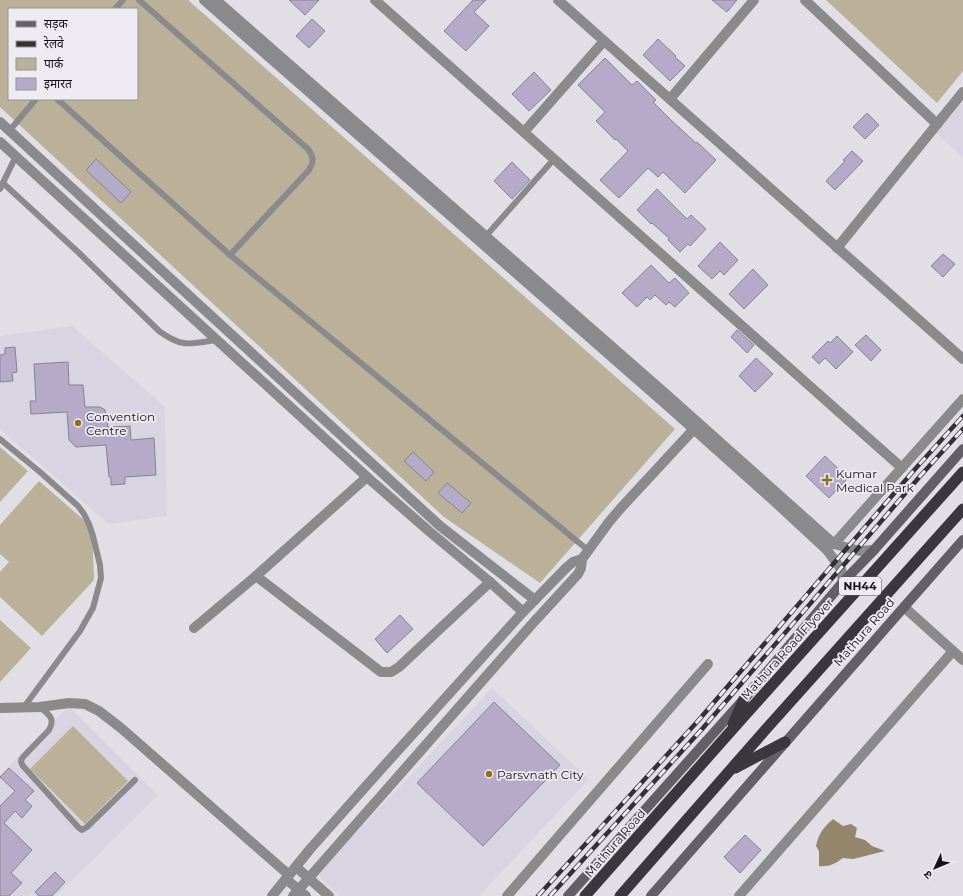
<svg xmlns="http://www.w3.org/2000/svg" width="963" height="896" font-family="Montserrat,'Noto Sans Devanagari',sans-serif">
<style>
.built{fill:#d8d4e1}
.green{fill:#bbb098;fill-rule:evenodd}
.water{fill:#94866a}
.building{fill:#b5abc9;stroke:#86848a}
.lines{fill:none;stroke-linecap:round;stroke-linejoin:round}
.service{stroke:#8a898c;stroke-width:6}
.minor{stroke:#8a898c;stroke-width:10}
.tertiary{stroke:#8a898c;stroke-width:10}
.secondary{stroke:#626064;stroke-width:10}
.trunk{stroke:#3a383c;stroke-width:11}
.rail-casing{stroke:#323134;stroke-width:4.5}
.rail{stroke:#eeecf2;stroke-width:3;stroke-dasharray:9;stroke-linecap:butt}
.poi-dot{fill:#936f17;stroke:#eeecf2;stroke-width:1.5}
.labels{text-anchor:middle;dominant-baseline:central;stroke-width:3.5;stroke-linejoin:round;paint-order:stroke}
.shield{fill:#eeecf2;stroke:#545357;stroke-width:1}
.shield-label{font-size:11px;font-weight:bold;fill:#121114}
.poi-label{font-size:12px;fill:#121114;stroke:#eeecf2;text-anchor:start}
.street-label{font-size:12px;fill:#121114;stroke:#eeecf2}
</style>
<rect width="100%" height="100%" fill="#e1dfe5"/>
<g class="built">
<path d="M963,102V157L936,133Z"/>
<path d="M72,326L165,407L167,516L109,524L0,429V336Z"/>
<path d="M492,688L589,779L479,896H340L317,875Z"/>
<path d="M69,706L158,795L56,896H35L32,893L28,896H0V775Z"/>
</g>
<g class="green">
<path d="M0,0H188L675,429L540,583L444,517L0,107ZM9,9H137V99H9Z"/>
<path d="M826,0H963V71L937,103Z"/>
<path d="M0,447L28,471L0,502Z"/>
<path d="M39,481L92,527L94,580L42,636L0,597V572L9,562L0,554V525Z"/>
<path d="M0,620L31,648L0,682Z"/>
<path d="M73,726L128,781L85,824L30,769Z"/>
</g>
<path class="water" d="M833,819L843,826L851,824L857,828L855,837L865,840L872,846L885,851L853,859L843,858C835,864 829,867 819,866V851L816,846C819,833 823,828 833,819Z"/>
<g class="building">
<path d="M289,0H319L305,15Z"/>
<path d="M473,0H486L474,12L489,26L466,51L444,31Z"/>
<path d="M712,0H737L727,12Z"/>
<path d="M312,19L325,31L309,48L296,36Z"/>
<path d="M658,39L676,56L675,57L685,66L670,81L643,55Z"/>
<path d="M605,58L632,85L637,81L656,100L653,102L673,122L696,143L697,142L716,160L685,193L663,172L658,177L648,168L619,198L600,180L628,151L616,139L615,140L596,121L605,112L578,85Z"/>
<path d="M534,72L551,90L529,111L512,94Z"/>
<path d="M867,113L879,125L865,139L853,127Z"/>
<path d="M852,151L863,161L835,190L826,181L845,161L843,160Z"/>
<path d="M96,159L131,192L121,203L86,170Z"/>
<path d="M512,162L530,180L512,199L494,181Z"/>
<path d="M657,189L687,219L691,215L706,229L690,246L688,244L680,252L668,240L669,238L652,223L651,224L637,210Z"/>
<path d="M720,242L738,260L724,275L720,271L712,279L698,266Z"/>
<path d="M943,254L955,264L943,277L931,266Z"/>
<path d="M651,265L669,283L675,278L689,293L675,307L669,302L666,305L655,295L650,300L647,297L637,307L622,293Z"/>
<path d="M753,269L768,285L744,309L729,294Z"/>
<path d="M737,330L754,345L747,353L731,337Z"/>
<path d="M866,335L881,350L871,361L855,345Z"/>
<path d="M837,336L853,352L836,369L825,358L819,364L812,357L828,341L830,343Z"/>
<path d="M15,347L17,372L12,373L13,381L0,382V355L5,354V348Z"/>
<path d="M756,358L773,374L755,392L739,376Z"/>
<path d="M68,362L69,385H83L85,407H100L105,410L108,427L130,426L131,440L154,438L156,475L125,477V484L111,485V477H109L106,445L76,447L69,440L67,412L31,414L30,401H36L34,364Z"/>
<path d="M413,452L434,472L426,481L404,461Z"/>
<path d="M825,456L848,478L829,498L806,476Z"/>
<path d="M447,483L471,503L462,513L438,493Z"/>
<path d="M400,615L413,629L387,653L375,639Z"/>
<path d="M494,702L560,765L483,846L417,783Z"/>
<path d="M9,768L34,791L25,800L32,806L22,818L15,811L4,823L32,850L11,873L22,883L9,896H0V806L15,791L0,777Z"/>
<path d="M745,835L761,850L740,873L724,857Z"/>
<path d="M55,872L65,882L52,896H39L35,892Z"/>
</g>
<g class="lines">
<g class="service">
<path d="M139,0L308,149C314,158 314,161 309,170L230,255"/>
<path d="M115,9L123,0"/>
<path d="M57,99L230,255L589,551"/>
<path d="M10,130L36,99"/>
<path d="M3,183L78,252L159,331C182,348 190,344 216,340"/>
<path d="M0,189L16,156"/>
<path d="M486,236L554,159"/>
<path d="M0,439L40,472L78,506L84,514L89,524L93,536L100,565L101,578L93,608L80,631L24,707"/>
<path d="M40,707C48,714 56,718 49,730L23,757C20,760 21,763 23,766L79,828L82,830L87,827L135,780"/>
</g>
<g class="minor">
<path d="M375,0L902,468"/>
<path d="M558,0L963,359"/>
<path d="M805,0L937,124"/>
<path d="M670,99L754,0"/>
<path d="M0,122L440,526L535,600"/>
<path d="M524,132L604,41"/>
<path d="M0,142L367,477L430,532L490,582L523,612"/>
<path d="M837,248L963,92"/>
<path d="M834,544L963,399"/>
<path d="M256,576L381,672H391L399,667L490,582"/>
<path d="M904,607L963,660"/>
<path d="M194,628L256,576L367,477"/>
<path d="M0,708L40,707L69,703L85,704L99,711L121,728L289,875"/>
<path d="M296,867L329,896"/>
<path d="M286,879L306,896"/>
<path d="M507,896L708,664"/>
<path d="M739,896L953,651"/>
</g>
<g class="tertiary">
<path d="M204,0L670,408L773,500L827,550L841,569L843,582"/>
<path d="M216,0L666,394L834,544L860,551L874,550"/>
<path d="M272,896L311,848L383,767L523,612L567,567L573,562L582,559"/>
<path d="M293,896L533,623L578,574L581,568L582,559L609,522L620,509L694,429L699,426"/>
</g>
<g class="secondary">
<path d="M568,896L744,699L843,582L874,550L963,449"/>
<path d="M651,896L904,607L963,540"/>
</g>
<g class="trunk">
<path d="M733,724L744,699"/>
<path d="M735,768L785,742"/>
<path d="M585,896L746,714L963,472"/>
<path d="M620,896L767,728L963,509"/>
</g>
<g class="rail-casing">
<g id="rail">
<path d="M538,896L697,722L916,468L963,416"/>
<path d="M550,896L703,728L922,474L963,429"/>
</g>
</g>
<use href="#rail" class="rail"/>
</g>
<g class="poi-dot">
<circle cx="78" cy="423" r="4"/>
<path d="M825 474h4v4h4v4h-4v4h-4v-4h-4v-4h4z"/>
<circle cx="489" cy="774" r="4"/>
</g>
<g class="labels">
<rect class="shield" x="839" y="577" width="42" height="18" rx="3"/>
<g class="shield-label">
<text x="860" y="586">NH44</text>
</g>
<g class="poi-label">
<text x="86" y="416">Convention<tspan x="86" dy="14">Centre</tspan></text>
<text x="836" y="473">Kumar<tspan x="836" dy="14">Medical Park</tspan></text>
<text x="497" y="774">Parsvnath City</text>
</g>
<g class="street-label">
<text transform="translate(864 632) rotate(-49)">Mathura Road</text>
<text transform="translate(787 649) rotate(-48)">Mathura Road Flyover</text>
<text transform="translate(615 843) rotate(-49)">Mathura Road</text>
</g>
</g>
<rect x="8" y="8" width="130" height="92" fill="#eeecf2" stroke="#969499"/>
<rect x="16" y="21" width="20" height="6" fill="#626064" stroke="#969499"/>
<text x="44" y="28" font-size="12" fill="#121114">सड़क</text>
<rect x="16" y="41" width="20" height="6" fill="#323134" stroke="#969499"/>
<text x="44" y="48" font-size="12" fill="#121114">रेलवे</text>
<rect x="16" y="58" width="20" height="12" fill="#bbb098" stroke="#969499"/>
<text x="44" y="68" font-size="12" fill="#121114">पार्क</text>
<rect x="16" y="78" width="20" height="12" fill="#b5abc9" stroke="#969499"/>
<text x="44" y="88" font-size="12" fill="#121114">इमारत</text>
<g transform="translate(935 868) rotate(226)" stroke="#eeecf2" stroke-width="3" paint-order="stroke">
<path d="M0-3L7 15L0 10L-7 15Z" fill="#121114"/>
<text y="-6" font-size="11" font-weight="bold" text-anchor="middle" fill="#121114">उ</text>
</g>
</svg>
